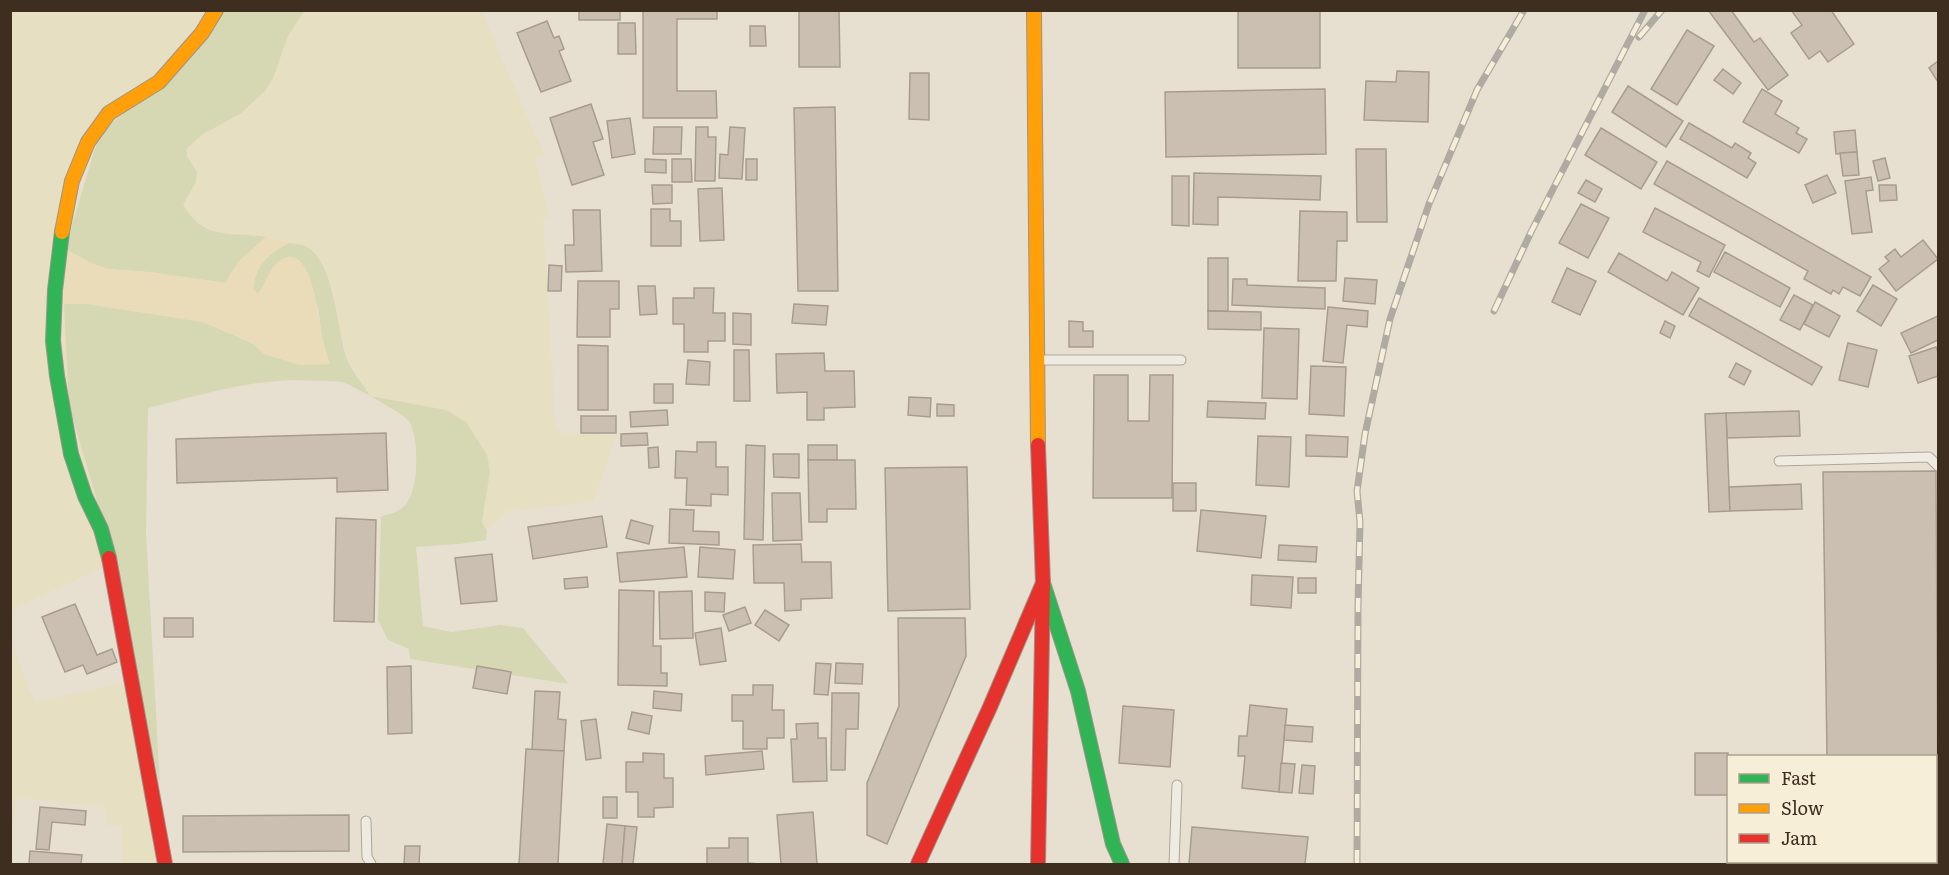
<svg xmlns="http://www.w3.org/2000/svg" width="1949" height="875" font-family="Literata,serif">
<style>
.farmland{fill:#e6dfc2}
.green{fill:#d6d7b3}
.sand{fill:#eadcb9}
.building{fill:#cbbfb2;stroke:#a89c90;stroke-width:1.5}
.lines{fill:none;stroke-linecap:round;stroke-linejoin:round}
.lane-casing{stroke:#ada599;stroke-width:11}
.fast-casing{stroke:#9c958a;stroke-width:16}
.slow-casing{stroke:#9c958a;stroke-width:16}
.jam-casing{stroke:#9c958a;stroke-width:16}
.lane{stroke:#efebe3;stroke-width:9}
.fast{stroke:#30b455;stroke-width:14}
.slow{stroke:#ff9f0a;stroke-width:14}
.jam{stroke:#e5322d;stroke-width:14}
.rail-casing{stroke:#afaaa2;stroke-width:7}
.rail{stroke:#f7eed8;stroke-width:4.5;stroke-dasharray:14;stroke-linecap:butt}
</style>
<rect width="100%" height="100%" fill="#e7e0d1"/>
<g class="farmland">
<path d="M10,11H212L70,180L107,566L11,610Z"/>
<path d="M304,11H482L545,157L535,159L549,217L543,218L556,428L562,433L617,435L593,502L507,511L487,531L482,522L486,502L446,410L370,396L348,359L338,324L333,294L304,246L266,237L236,236L214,231L191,218L183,205L196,182L197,172L187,156L186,149L203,134L240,114L281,56L288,36Z"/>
<path d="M10,634L29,690L35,702L126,682L156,864H123L121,825H105V807L16,798L11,840Z"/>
</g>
<g class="green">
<path d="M222,11H304L288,36L273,78L265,91L240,114L203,134L186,149L187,156L197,172L196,182L183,205C206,242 230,231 266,237C252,249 233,265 226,283L149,272L107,269L89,262L65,249L98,138Z"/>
<path d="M289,243C293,244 299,244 303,245C335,258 336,327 346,356C351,370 362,383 370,396L446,410L466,422L487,455L490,471L482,522L487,531L486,540L458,544L416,547L423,626L451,632L500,625L523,628L569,684L410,659L409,649L388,640L378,620L381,516C392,514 402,511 408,501C419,484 419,438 409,421C404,414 352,385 342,382C335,381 326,381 319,381C259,376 205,394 148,408L146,533L160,785L96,497L69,405L64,304H88L203,322L254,344L264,354L301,365L329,364L322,337L318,306L273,267L267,281L258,294L253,289C256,265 267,254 289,243Z"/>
</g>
<path class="sand" d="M266,237L289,243C267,254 256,265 253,289L258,294C266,283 270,266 282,259C313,242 319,322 322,337C324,346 327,355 330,364L301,365L264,354L254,343L203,322L88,304H64L65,249L89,262L107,269L149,272L226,283L238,262Z"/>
<g class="building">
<rect x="579" y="10" width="41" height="10"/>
<path d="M643,10H717V19H677V91H716L717,118H643Z"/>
<path d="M799,10H839L840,67H799Z"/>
<rect x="1238" y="10" width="82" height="58"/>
<path d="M1708,10H1731L1754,42L1760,38L1788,75L1768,90Z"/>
<path d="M1791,10H1831L1854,44L1828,62L1820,51L1809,59L1791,33L1802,25Z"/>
<path d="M547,21L554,38L559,36L564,49L559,51L571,81L541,92L517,33Z"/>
<path d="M618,23H635L636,54H618Z"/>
<path d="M750,26H765L766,46H750Z"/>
<path d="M1687,30L1714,46L1677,105L1651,89Z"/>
<path d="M1938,61V82L1929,68Z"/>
<path d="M1723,69L1741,83L1733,94L1714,80Z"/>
<path d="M1397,71L1429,72L1428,122L1364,120L1366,81L1396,82Z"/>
<path d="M910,73H929V120L909,119Z"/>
<path d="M1628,86L1683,121L1666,147L1612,112Z"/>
<path d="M1325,89L1326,154L1166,157L1165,92Z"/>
<path d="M1762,89L1782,101L1775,114L1799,128L1796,133L1807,139L1799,153L1743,122Z"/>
<path d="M591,104L603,139L593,142L604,175L572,185L550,118Z"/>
<path d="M835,107L838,291H798L794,108Z"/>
<path d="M630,118L635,154L612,158L607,121Z"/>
<path d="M1689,123L1732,148L1735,143L1751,153L1748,158L1756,163L1747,178L1680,139Z"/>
<path d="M654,127H682L681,154H653Z"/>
<path d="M696,127H708V137H716L715,181H695Z"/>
<path d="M730,127L745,128L742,179L719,178L720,154L728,155Z"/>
<path d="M1601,128L1657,162L1641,189L1585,155Z"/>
<path d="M1855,130L1857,152L1836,154L1834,132Z"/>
<path d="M1356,149H1386L1387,222H1357Z"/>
<path d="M1857,152L1859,175L1843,176L1840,153Z"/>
<path d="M1885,158L1890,178L1878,181L1873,161Z"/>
<path d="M645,159L666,160V173L645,172Z"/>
<path d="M672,159H691L692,182H672Z"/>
<rect x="746" y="159" width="11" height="21"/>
<path d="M1667,161L1871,277L1860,296L1843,287L1839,294L1833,290L1831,294L1804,279L1808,271L1654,184Z"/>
<path d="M1194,173L1321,176L1320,200L1218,197V225L1193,224Z"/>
<path d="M1827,175L1836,193L1813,203L1805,185Z"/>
<path d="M1172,176H1189V226L1172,225Z"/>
<path d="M1871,177L1873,190L1866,191L1872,232L1852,234L1845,181Z"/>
<path d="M1586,180L1602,189L1595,202L1578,193Z"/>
<path d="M652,185H672V203L653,204Z"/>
<path d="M1879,185H1896L1897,200L1880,201Z"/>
<path d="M722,188L724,240L700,241L698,189Z"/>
<path d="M1581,204L1609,218L1588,258L1559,243Z"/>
<path d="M1655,208L1725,245L1709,277L1697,271L1701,262L1643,232Z"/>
<path d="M651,209H670V221H681V246H651Z"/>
<path d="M573,210H600L602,271L566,272L565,245H574Z"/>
<path d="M1300,211L1347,212V241H1337L1336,281H1298Z"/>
<path d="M1923,240L1938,259L1896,291L1879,269L1889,261L1885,257L1895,249L1901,257Z"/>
<path d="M1725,252L1790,288L1780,307L1714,272Z"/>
<path d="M1619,253L1667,281L1672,272L1699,288L1683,315L1608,272Z"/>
<rect x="1208" y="258" width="20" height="53"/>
<path d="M549,265L562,266L561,291H548Z"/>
<path d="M1567,268L1596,281L1580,315L1552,302Z"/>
<path d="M1345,278L1377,280L1375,304L1343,301Z"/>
<path d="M1233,279H1247V285L1325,288V309L1232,305Z"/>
<path d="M578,281H619V309H610V337H577Z"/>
<path d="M1873,285L1897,299L1881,326L1857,311Z"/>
<path d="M638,286H655L657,314L640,315Z"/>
<path d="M694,288H714L713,313H725V341H708V352H684V324H673V298H694Z"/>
<path d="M1794,295L1813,305L1800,330L1780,320Z"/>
<path d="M1699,298L1822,367L1812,385L1689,316Z"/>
<path d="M1815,302L1840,316L1829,337L1804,324Z"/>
<path d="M794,304L828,306L826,325L792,323Z"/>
<path d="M1328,307L1368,311L1367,327L1347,325L1343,363L1323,361Z"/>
<path d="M1208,311L1261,312V330L1208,329Z"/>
<path d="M733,313L751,314V345L733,344Z"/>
<path d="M1938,316V340L1911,353L1901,333Z"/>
<path d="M1069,321L1083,322V331H1093V347H1069Z"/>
<path d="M1665,321L1675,326L1670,338L1660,333Z"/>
<path d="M1264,328L1299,329L1297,399L1262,398Z"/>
<path d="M1848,343L1877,350L1868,387L1839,380Z"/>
<path d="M578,345L608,346V410H578Z"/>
<path d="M1936,347L1938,352V376L1918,383L1909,356Z"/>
<path d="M734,350H749L750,401H734Z"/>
<path d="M824,353L825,371H854L855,407L824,408V420H807V392L777,393L776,354Z"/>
<path d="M688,360L710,362L709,385L686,384Z"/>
<path d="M1736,363L1751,371L1744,385L1729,377Z"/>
<path d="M1311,366L1346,367L1344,416L1309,414Z"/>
<path d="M1094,375H1128V421H1149L1150,375H1173L1172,498H1093Z"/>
<rect x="654" y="384" width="19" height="19"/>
<path d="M909,397L931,398L930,417L908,415Z"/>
<path d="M1208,401L1266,403L1265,419L1207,417Z"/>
<path d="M937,404L954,405V416H937Z"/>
<path d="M667,410L668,425L631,427L630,412Z"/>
<path d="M1799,411L1800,436L1727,438L1726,413Z"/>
<path d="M1726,413L1730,511L1709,512L1705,414Z"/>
<rect x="581" y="416" width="35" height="17"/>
<path d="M386,433L388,490L337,492V478L177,483L176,439Z"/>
<path d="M647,433L648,445L621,446V434Z"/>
<path d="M1306,435L1348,437L1347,457L1306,456Z"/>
<path d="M1258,436L1291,437L1289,487L1256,485Z"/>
<path d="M697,442H716V467H728V495L711,494V506L686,505L687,478H675L676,451L697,452Z"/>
<path d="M746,445L765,446L763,540L744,539Z"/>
<rect x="808" y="445" width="29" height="15"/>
<path d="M658,447L659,467L649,468L648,448Z"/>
<path d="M773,454H799V478L774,477Z"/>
<path d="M808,460H855L856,509H827V522H809Z"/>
<path d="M967,467L970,609L888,611L885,468Z"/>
<path d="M1936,471L1938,832L1936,833V756H1827L1823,472Z"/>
<rect x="1173" y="483" width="23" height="28"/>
<path d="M1801,484L1802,509L1730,511L1729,487Z"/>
<path d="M772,493H800L802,540L773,541Z"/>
<path d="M670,509L694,510L693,531L719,532V545L669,543Z"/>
<path d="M1201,510L1266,516L1261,558L1197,551Z"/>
<path d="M602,516L607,547L533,559L528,527Z"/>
<path d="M336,518L376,520L374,622L334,621Z"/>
<path d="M631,520L653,526L649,544L626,538Z"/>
<path d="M801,544L802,562H831L832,598L801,599V610L785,611L784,583H754L753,545Z"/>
<path d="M1279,545L1317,547L1316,562L1278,560Z"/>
<path d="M684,547L687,577L620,582L617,553Z"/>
<path d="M700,547L735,550L733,579L698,577Z"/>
<path d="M492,554L497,601L461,604L455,558Z"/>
<path d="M1252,575L1293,577L1291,608L1251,605Z"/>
<path d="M587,577L588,587L565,589L564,579Z"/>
<rect x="1298" y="578" width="18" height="15"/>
<path d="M619,590L654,591L653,646H661V673H667V686L618,685Z"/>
<path d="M692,591L693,638L660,639L659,592Z"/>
<path d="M705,592L725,593L724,612L705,611Z"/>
<path d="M75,604L97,655L112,649L117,662L87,674L83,665L65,672L42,617Z"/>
<path d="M745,607L751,623L729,631L723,615Z"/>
<path d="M765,610L789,625L779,641L755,625Z"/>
<rect x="164" y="618" width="29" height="19"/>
<path d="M898,618H965L966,656L887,844L867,835V783L899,706Z"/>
<path d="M721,628L726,661L700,665L695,633Z"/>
<path d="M816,663L831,664L828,695L814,694Z"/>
<path d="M836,663L863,664L862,684L835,683Z"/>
<path d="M411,666L412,733L388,734L387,667Z"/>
<path d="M477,666L511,672L507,694L473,688Z"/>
<path d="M753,685H773L772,710H784V738H767V749H743V721H732V695H753Z"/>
<path d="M535,691L560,692L558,719L566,720L564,751L532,750Z"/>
<path d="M654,691L682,694L681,711L653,708Z"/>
<path d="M832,693H859L858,729H846L845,770H831Z"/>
<path d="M1250,705L1287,709L1279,792L1242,788L1245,756H1238L1239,736H1247Z"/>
<path d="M1123,706L1174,710L1170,767L1119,763Z"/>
<path d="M632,712L652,716L649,734L628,729Z"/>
<path d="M596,719L601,758L586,760L581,721Z"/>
<path d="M818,723V738H826L827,781L793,782L791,739H797L796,724Z"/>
<path d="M1285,725L1313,727L1312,742L1284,740Z"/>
<path d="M526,749L564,751L558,864H519Z"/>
<path d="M762,751L764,769L706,775L705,756Z"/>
<path d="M643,753L664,754V778H673V807L654,808V817H638V792H626V762H643Z"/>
<rect x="1695" y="753" width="33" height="42"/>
<path d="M1281,763L1295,764L1292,793L1279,792Z"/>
<path d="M1302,765L1315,766L1313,794L1299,793Z"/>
<rect x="603" y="797" width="14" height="21"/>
<path d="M40,807L86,811L85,825L52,822L49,850L36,849Z"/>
<path d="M813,812L817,864H781L777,815Z"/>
<path d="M349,815V851L183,852V816Z"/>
<path d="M607,824L625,826L622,864H603Z"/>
<path d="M625,826L637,827L633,864H622Z"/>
<path d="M1192,827L1308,837L1305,864H1189Z"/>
<path d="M729,838H748V863L760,864H707V848H729Z"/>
<path d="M405,846H420L419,864H404Z"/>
<path d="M30,851L82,855L81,864H29Z"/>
</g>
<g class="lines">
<g class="lane-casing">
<g id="lane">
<path d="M1040,360H1181"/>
<path d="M1779,461L1929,457L1938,466"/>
<path d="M366,821L367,857L371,864"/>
<path d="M1936,839L1938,838"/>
<path d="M1174,864L1177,785"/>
<path d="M1818,864V862"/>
</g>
</g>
<g class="fast-casing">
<g id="fast">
<path d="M62,232L55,290L53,341L57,376L71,454L85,496L101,529L109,558"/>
<path d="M1043,583L1078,691L1113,844L1122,864"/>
</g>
</g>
<g class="slow-casing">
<g id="slow">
<path d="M1034,10L1038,445"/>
<path d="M62,232L72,181L88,142L109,113L159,82L202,33L216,10"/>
</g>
</g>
<g class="jam-casing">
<g id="jam">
<path d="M109,558L165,864"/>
<path d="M918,864L990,707L1043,583"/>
<path d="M1038,864L1043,583L1038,445"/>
</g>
</g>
<use href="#lane" class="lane"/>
<use href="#fast" class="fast"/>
<use href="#slow" class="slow"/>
<use href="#jam" class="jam"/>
<g class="rail-casing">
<g id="rail">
<path d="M1639,37L1662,10"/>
<path d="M1494,311L1531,232L1645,10"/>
<path d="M1357,864L1358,606L1360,522L1357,491L1365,434L1390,319L1429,204L1477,90L1524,10"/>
</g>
</g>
<use href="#rail" class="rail"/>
</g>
<rect width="1949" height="875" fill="none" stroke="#3d2e20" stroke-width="24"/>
<rect x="1727" y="755" width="210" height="108" fill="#f7eed8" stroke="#ada18e" stroke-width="1.5"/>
<rect x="1739" y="774" width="30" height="9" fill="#30b455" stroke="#ada18e" stroke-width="1.5"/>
<text x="1781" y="785" font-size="18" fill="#3d2e20">Fast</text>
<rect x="1739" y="804" width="30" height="9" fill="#ff9f0a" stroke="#ada18e" stroke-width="1.5"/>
<text x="1781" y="815" font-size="18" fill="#3d2e20">Slow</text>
<rect x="1739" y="834" width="30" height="9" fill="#e5322d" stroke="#ada18e" stroke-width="1.5"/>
<text x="1781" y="845" font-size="18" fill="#3d2e20">Jam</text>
</svg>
